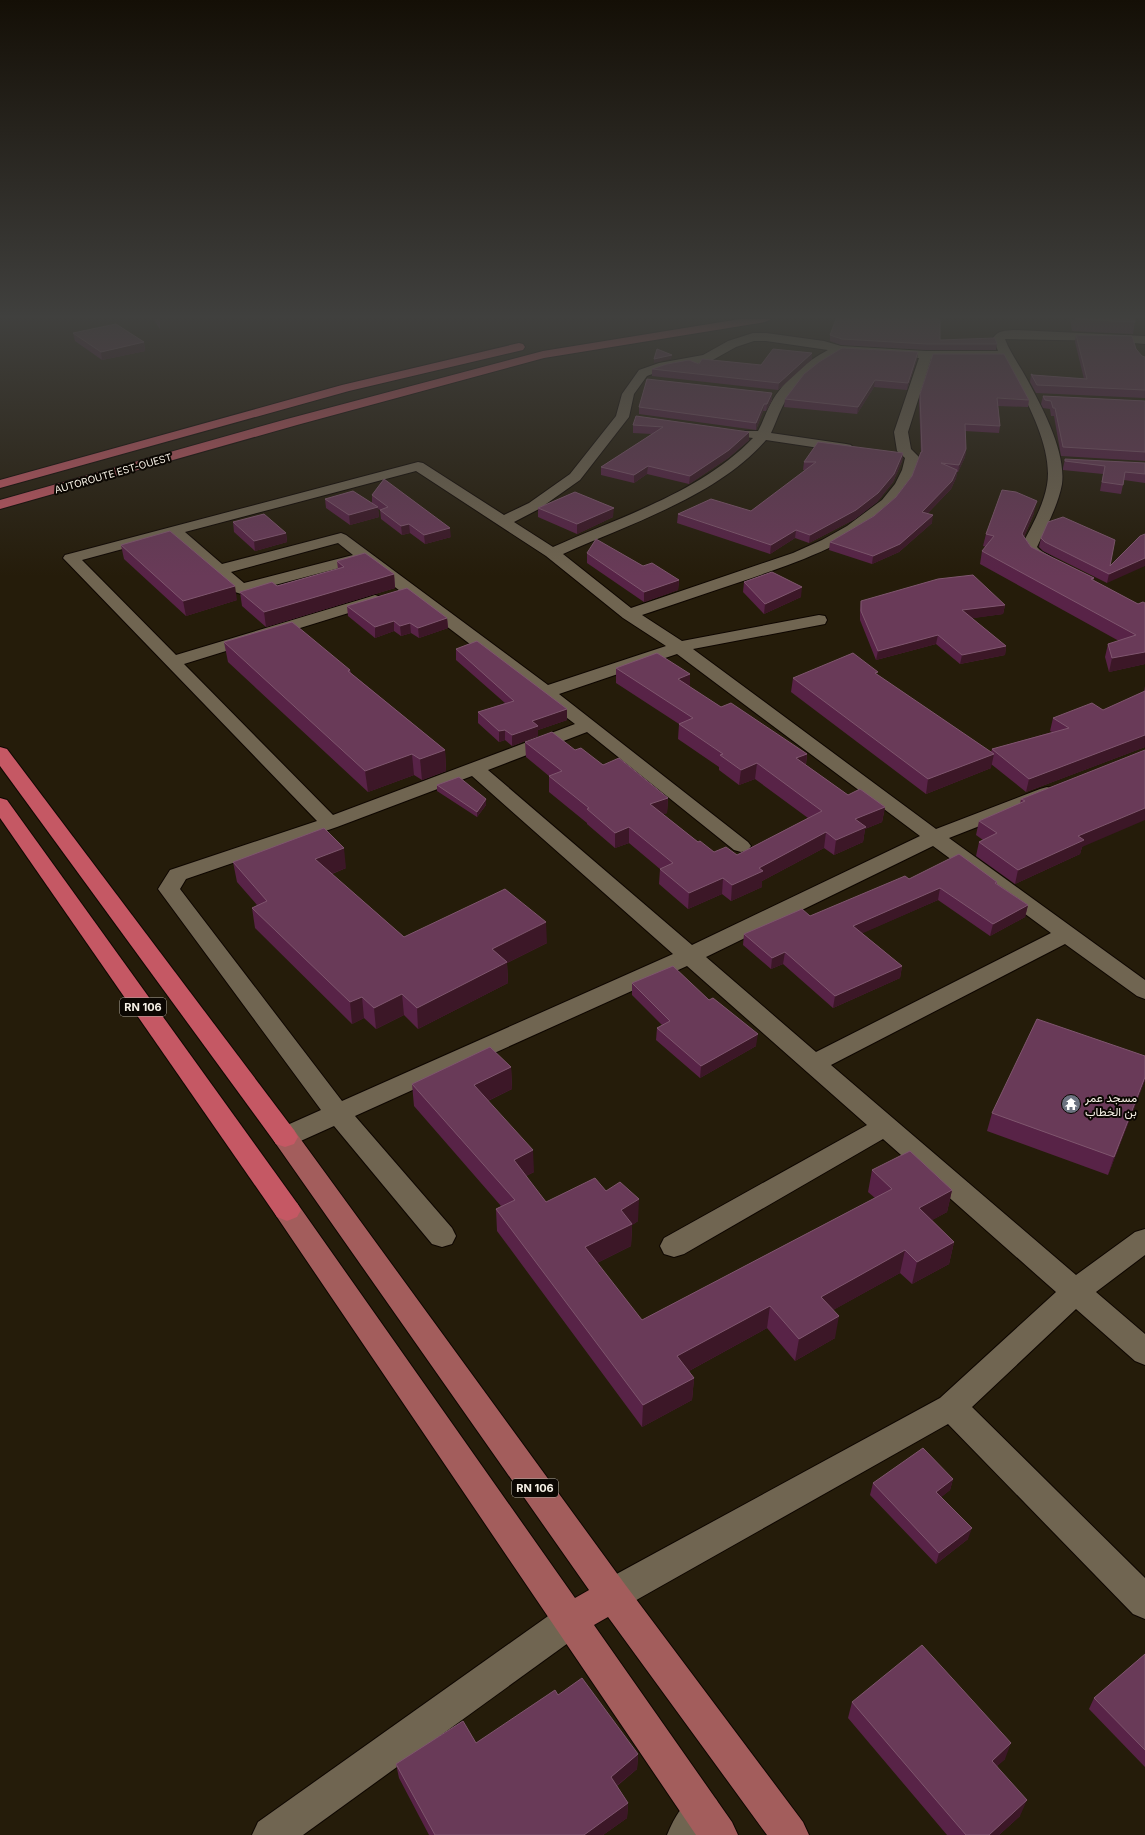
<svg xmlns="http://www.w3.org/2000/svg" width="1145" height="1835" font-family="Inter,Vazirmatn,sans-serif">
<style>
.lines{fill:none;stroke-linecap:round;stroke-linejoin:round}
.minor-casing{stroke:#0e0600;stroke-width:2}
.major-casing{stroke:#0e0600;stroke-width:2}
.highway-casing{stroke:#0e0600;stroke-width:2}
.minor{fill:#706551;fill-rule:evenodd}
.major{fill:#a35d5c;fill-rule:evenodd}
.highway{fill:#c55864;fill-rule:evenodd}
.wall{fill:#582347}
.shaded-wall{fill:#3c1727}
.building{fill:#693a58;stroke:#7f566e}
.labels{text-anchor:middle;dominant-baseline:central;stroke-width:4;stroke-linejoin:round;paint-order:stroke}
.far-street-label{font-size:10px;fill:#f7f1e6;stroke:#0b0702}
.shield{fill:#0b0702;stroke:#b0aba2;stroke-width:1}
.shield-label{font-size:11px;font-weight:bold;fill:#f7f1e6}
.poi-label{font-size:12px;fill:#f7f1e6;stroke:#0b0702;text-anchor:start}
</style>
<rect width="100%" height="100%" fill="#251c0a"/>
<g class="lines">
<g class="minor-casing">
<g id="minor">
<path d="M1014,330L1145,336V344L1110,341L1005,339C1010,353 1021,367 1028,381C1043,409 1066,452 1062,484C1058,506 1046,527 1037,547C1043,554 1054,556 1059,563L1057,566C1043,570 1029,558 1021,547C1031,527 1043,507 1047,485C1054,446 1022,392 1004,359H931L908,432L911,449L919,457C903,530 805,559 743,581C709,592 676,604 642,615L682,641L819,615L825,616L827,620L825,624L693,649L936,829L1040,789L1047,787L1054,789L1057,793L1054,797L949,838L1145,980V999L1137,996L1065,944L831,1065L1076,1275L1135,1232L1145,1229V1255L1096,1292L1145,1334V1365L1135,1361L1076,1309L972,1407L1145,1578V1619L1133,1614L948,1424L624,1607L612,1611L600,1607L595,1595L600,1583L940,1398L1056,1292L883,1139L684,1254L674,1257L664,1254L660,1246L664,1238L867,1125L687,966L355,1116L452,1228L456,1236L452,1244L442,1247L432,1244L334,1126L294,1144L285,1147L276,1144L272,1137L276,1130L321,1110L158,889L170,870L317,821L63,558L65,555L418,462L423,463L504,515L529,503L570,474L616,416L622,394L639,370L659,363L703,355L728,341L753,333H766L824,341L841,346L926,351H998L993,338C998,330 1005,331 1014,330ZM754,341H766L828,350C807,361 783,381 771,403C766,412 763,422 758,431H745L743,434L745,437L753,438C701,492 620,517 553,547L514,522L539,509L580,480L629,417L634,394L647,376L666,369L711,361L736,347ZM841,353L919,358L894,432L897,451L905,458L902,470L895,484L882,500L847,526L822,540L793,553L631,608L563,554C629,524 718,496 766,440L846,452L851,451L853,448L851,445L846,444L771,433C776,423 779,412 785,402C796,381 820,363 841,353ZM416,471L546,556L623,618L666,646L548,685L346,535L341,533L222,564L185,532ZM171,536L235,592L241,594L362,562L575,724L333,815L184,664L381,603L383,600L381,597L375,595L369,597L176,655L82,560ZM338,543L353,555L244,583L231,572ZM677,654L920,836L692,945L488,770L587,732L734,850L741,852L748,850L751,846L748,842L559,694ZM472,776L673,954L342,1101L180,889L186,879L337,827ZM933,846L1051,933L816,1052L706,957Z"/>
<path d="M570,1604L582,1609L587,1621L582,1633L303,1835H252L258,1822L558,1609Z"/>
<path d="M703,1793L716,1799L722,1812L716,1825L709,1835H667C675,1816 683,1801 703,1793Z"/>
</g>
</g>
<g class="major-casing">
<path id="major" d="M285,1127L294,1130L624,1583L803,1822L809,1835H767L608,1617L594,1625L732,1822L738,1835H696L277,1217L273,1210L277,1203L287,1199L297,1203L575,1598L589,1590L276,1144L272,1137L276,1130Z"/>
</g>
<g class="highway-casing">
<g id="highway">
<path d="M740,319H771L765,322L544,358L297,425L0,509V500L287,419L543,351Z"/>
<path d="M519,343L523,344L525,347L523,350L349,391L0,488V480L342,385Z"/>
<path d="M0,747L7,749L294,1130L298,1137L294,1144L285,1147L276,1144L0,766Z"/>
<path d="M0,798L7,800L297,1203L301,1210L297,1217L287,1221L277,1217L0,818Z"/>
</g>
</g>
<use href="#minor" class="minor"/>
<use href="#major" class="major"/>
<use href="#highway" class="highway"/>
</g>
<g class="wall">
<path d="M153,319H160V329Z"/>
<path d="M1070,319H1134L1135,322L1133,334L1072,331Z"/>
<path d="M73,333L144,342L145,351L102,360L75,341Z"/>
<path d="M830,335L940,340L997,344L996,350H926L841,345L830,341Z"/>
<path d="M1076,335L1136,349L1142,356L1145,357V398L1036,393L1030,382L1031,374L1033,375L1084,379L1075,342Z"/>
<path d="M918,352L917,359L907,390L874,387L857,414L784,407L785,399Z"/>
<path d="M812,353V359L778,390L652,376V369L699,364L761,365Z"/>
<path d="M920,394L1029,400L1028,407L998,406L1000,426L999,433L965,431L966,449L965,457L958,472H957L956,478L951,489L927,514L932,523L899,552L872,564L829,550L830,542L874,516L896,497L912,476L921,452L919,401Z"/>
<path d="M1043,396L1145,401V461L1061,456L1054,416H1051L1050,409L1043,408L1041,404Z"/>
<path d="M772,400L766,411H763L756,430L639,414V407Z"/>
<path d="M633,425L749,432V440L728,458L689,484L647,474L634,483L601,475V467L652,434L633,433Z"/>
<path d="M903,453L902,461L893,482L877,502L855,519L809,543L795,538L770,554L677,523L678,514L751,511L806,470H803L804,462Z"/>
<path d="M1065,459L1145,463V483L1124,480L1121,494L1100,491L1103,474L1063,470V468Z"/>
<path d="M372,495L451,537L425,544L410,533L402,535L381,519L380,510L378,509L379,517L350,525L326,508L325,499L372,504Z"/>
<path d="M538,508L613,517L577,534L538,517Z"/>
<path d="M1034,513L1024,537L1031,547L1094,578L1093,581L1138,604L1145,664L1109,672L1105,657L1108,644L1119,641L980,564L982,551L986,547L983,546L986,534Z"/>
<path d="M233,522L286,533L287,542L255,551L234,532Z"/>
<path d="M1140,536L1107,583L1043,551L1039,547L1041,538L1110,566Z"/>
<path d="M121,545L237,600L186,616L124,559Z"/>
<path d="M587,553L643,566L679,580L678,590L644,602L587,563Z"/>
<path d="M337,561L394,574L395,588L266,627L242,606L240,592L277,586L338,569Z"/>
<path d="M744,582L801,597L764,614L743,592Z"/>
<path d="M861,601L1005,605L1003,614L972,618L1006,646L1005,655L960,664L936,644L876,660L860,620V610Z"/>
<path d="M347,606L447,618L448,628L419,638L411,633L401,636L394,631L375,638L348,616Z"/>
<path d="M224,642L350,670L351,673L445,750L446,771L422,780L414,775L368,792L228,662Z"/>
<path d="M456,649L567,720L538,730V736L512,746L505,740L499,742L478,723V712L505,703L456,660Z"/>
<path d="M616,668L690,687L721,707L807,754L806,765L848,795L885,807L882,822L865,829L863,842L834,855L824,848L762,881V887L731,901L722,894L688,909L659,884L660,869L629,843L615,848L587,824V823L549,792V776L526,757L525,742L575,750L668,798L667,813L663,814L698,842L714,852L737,855L808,818L755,779L739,785L719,770V767L678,739L679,724L616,683Z"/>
<path d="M877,675L991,752L992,749L1052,732L1050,731L1053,718L1103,710L1144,692L1145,686V747L1026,792L991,764V768L926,794L791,692L793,678Z"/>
<path d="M1145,750L1082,847L1080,854L1015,884L976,856L979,842L983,840L976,835L979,821L1020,804L1021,799Z"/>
<path d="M437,785L486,799V805L477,817L437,791Z"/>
<path d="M233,862L346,868L332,874L404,937L547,943L507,963L508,983L418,1029L404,1015L376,1029L364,1018L352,1024L255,928L252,908L257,905L237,882Z"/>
<path d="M909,879L997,882V884L1028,905L1025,917L990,936L938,900L862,933L902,966L900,978L833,1008L783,964L771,969L743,945L744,934L810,916Z"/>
<path d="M632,983L709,1000L756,1046L700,1078L656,1040L657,1028L662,1025L632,995Z"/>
<path d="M1145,1056V1080L1108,1175L987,1131L992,1113Z"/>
<path d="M511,1067L512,1089L488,1101L534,1172L526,1176L546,1202L606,1191L638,1221L632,1225L631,1246L597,1263L642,1320L875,1198L868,1192L872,1170L952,1190L947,1212L932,1220L954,1242L949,1264L912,1284L900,1273L833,1310L835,1338L795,1361L767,1328L689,1371L694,1378L692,1400L642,1427L497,1231L496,1209L501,1206L414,1106L412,1084Z"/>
<path d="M953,1479L950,1490L941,1497L968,1539L936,1564L870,1495L873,1483Z"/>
<path d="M1145,1654V1767L1089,1709L1094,1698Z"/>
<path d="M558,1695L638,1754L637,1769L617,1786L628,1803L627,1818L603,1835H429L399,1778L396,1764L476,1743Z"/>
<path d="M852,1702L1005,1759L997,1766L1020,1816L999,1835H947L848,1718Z"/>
</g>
<g class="shaded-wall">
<path d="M144,342L145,351L102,360L101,352Z"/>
<path d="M918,352L917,359L907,390L908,383Z"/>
<path d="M812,353V359L778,390L779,383Z"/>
<path d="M672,355L671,359L654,363V359Z"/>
<path d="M875,380L874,387L857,414L858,407Z"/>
<path d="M772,393V400L766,411L767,404Z"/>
<path d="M764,404L763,411L756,430V423Z"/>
<path d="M749,432V440L728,458L689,484L690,476Z"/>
<path d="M966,449L965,457L958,472L959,465Z"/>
<path d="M903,453L902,461L893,482L877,502L855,519L809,543L810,535Z"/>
<path d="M648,466L647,474L634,483V475Z"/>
<path d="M957,470L956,478L951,489L921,520L922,512Z"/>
<path d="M1037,501L1034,513L1020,546L1022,534Z"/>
<path d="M378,507L379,517L350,525L349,515Z"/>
<path d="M614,508L613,517L577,534V524Z"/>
<path d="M933,515L932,523L899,552L872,564L873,556Z"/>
<path d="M409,524L410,533L402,535L401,526Z"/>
<path d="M450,528L451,537L425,544L424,535Z"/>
<path d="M796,530L795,538L770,554L771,545Z"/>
<path d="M286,533L287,542L255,551L254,541Z"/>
<path d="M1145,558V566L1107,583L1109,574Z"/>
<path d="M394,574L395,588L266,627L264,612Z"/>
<path d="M679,580L678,590L644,602V592Z"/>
<path d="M235,586L237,600L186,616L183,601Z"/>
<path d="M802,587L801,597L764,614L765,604Z"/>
<path d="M1005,605L1003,614L961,620L962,610Z"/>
<path d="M447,618L448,628L419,638L418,628Z"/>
<path d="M394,621V631L375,638V627Z"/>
<path d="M410,623L411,633L401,636L400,626Z"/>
<path d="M938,635L936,644L876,660L878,651Z"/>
<path d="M1006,646L1005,655L960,664L962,655Z"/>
<path d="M1145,652V664L1109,672L1112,658Z"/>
<path d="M690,674V688L678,679Z"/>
<path d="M567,709V720L538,730V736L512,746V735L532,721Z"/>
<path d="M505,730V740L499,742V731Z"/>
<path d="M1145,735V747L1026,792L1029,779Z"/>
<path d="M445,750L446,771L422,780L420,759Z"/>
<path d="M412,754L414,775L368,792L365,771Z"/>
<path d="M807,754L805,769L796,758Z"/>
<path d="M994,754L991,768L926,794L928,779Z"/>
<path d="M757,763L755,779L739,785L741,770Z"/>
<path d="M668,798L667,813L650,820V804Z"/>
<path d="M486,799V805L477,817V812Z"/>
<path d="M885,807L882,822L865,829L863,842L834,855L836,840L855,819Z"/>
<path d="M1145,808V820L1082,847L1080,854L1015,884L1018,870L1078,836Z"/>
<path d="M629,827V843L615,848V833Z"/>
<path d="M826,832L824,848L762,881V887L731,901L732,885L759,868Z"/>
<path d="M344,848L346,868L318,879L315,859Z"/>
<path d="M723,878L722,894L688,909L689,893Z"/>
<path d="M940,888L938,900L852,938L853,926Z"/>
<path d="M1028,905L1025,917L990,936L993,924Z"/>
<path d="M546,922L547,943L507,963L508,983L418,1029L417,1008L492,949Z"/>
<path d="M785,952L783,964L771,969L772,958Z"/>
<path d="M902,966L900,978L833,1008L835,996Z"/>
<path d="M402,994L404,1015L376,1029L374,1008Z"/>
<path d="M362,997L364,1018L352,1024L350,1002Z"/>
<path d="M758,1034L756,1046L700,1078L701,1066Z"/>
<path d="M511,1067L512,1089L475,1107L474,1085Z"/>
<path d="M1145,1077V1080L1108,1175L1114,1157Z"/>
<path d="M533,1150L534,1172L514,1182V1160Z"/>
<path d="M952,1190L947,1212L914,1230L919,1208Z"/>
<path d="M639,1199L638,1221L632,1225L631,1246L585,1269V1247L621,1210Z"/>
<path d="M954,1242L949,1264L912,1284L917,1262Z"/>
<path d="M905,1250L900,1273L817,1319L821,1297Z"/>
<path d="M770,1306L767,1328L676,1378L677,1356Z"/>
<path d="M839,1316L835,1338L795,1361L799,1339Z"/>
<path d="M694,1378L692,1400L642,1427L643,1405Z"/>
<path d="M953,1479L950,1490L933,1504L936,1492Z"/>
<path d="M972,1528L968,1539L936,1564L939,1553Z"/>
<path d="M1011,1743L1005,1759L986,1776L992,1761Z"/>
<path d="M638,1754L637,1769L610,1791L611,1777Z"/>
<path d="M1027,1800L1020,1816L999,1835H989Z"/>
<path d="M628,1803L627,1818L603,1835H584Z"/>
</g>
<g class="building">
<path d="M836,319H940V340L995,338L997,344H927L842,339L830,335Z"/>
<path d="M1075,319H1134L1135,322Z"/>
<path d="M116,324L144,342L101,352L73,333Z"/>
<path d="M1076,335L1132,336L1136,349L1142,356L1145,357V390L1037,385L1031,374L1033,375L1087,379Z"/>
<path d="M842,348L918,352L908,383L875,380L858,407L785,399L804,374L819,362Z"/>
<path d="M657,349L672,355L654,359Z"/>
<path d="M773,349L812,353L779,383L652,369L667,364L689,360L699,364L702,359L761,365Z"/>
<path d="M933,354H1004L1029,400L997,398L1000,426L965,424L966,449L959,465L941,463L957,470L952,481L922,512L933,515L900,544L873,556L830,542L874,516L896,497L912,476L921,452H922L920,394Z"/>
<path d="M647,379L772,393L767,404H764L756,423L639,407Z"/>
<path d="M1043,396L1145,401V452L1063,447L1055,408H1053L1051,401L1045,400Z"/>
<path d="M636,416L749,432L729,450L690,476L648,466L634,475L601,467L663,427L633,425Z"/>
<path d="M818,442L903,453L894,474L878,493L856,510L810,535L796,530L771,545L678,514L711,499L751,511L816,462H804Z"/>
<path d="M1065,459L1145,463V474L1125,472L1123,485L1102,482L1105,466L1065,461Z"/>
<path d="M384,479L450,528L424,535L409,524L401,526L380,510L388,507L372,495Z"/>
<path d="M1002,490L1016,492L1037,501L1022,534L1031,547L1094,578L1091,579L1138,604L1143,602L1145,603V652L1112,658L1108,644L1136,635L982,551L994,536L986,534Z"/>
<path d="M353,491L378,507L349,515L325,499Z"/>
<path d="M575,492L614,508L577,524L538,508Z"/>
<path d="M264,514L286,533L254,541L233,522Z"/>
<path d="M1063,517L1115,540L1110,566L1140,536L1145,534V558L1109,574L1045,542L1041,538L1048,522Z"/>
<path d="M170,531L235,586L183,601L121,545Z"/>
<path d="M596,539L643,566L652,563L679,580L644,592L587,553Z"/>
<path d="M365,553L394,574L264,612L240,592L272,582L277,586L344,567L337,561Z"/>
<path d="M772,572L802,587L765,604L744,582Z"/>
<path d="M973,575L1005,605L962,610L1006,646L962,655L938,635L878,651L861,611V601L938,579Z"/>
<path d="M407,588L447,618L418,628L410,623L400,626L394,621L375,627L347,606Z"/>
<path d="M292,622L350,670L348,671L445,750L420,759L412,754L365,771L224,642Z"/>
<path d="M477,641L567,709L532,721L538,726L512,735L505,730L499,731L478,712L514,701L456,649Z"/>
<path d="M657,653L690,674L678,679L721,707L731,703L807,754L796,758L848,795L860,789L885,807L855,819L866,827L836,840L826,832L759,868L763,871L732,885L723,878L689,893L660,869L673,863L629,827L615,833L587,809L589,808L549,776L562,771L525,742L552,732L575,750L581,748L603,765L619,758L668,798L650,804L698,842L700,841L714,852L726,847L737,855L822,811L757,763L741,770L720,755L723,754L679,724L693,718L616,668Z"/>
<path d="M853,653L878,672L875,673L994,754L928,779L793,678Z"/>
<path d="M1145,691V735L1029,779L992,749L1069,728L1053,718L1092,703L1103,710Z"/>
<path d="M1145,750V808L1078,836L1084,840L1018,870L979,842L997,833L979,821L1025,801L1021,799Z"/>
<path d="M459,777L486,799L477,812L437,785Z"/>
<path d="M324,828L344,848L315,859L404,937L505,889L546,922L492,949L507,962L417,1008L402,994L374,1008L362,997L350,1002L252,908L267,901L233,862Z"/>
<path d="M959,854L997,882L995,883L1028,905L993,924L940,888L853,926L902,966L835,996L785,952L772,958L744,934L802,909L810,916L905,876L909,879Z"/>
<path d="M673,966L709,1000L713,998L758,1034L701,1066L657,1028L670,1021L632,983Z"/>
<path d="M1037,1019L1145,1056V1077L1114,1157L992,1113Z"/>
<path d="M490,1047L511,1067L474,1085L533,1150L514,1160L546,1202L595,1178L606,1191L620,1182L639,1199L621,1210L632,1224L585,1247L642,1320L892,1189L872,1170L910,1151L952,1190L919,1208L954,1242L917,1262L905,1250L821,1297L839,1316L799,1339L770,1306L677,1356L694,1378L643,1405L496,1209L515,1200L412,1084Z"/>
<path d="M923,1448L953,1479L936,1492L972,1528L939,1553L873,1483Z"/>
<path d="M922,1645L1011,1743L992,1761L1027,1800L989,1835H966L852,1702Z"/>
<path d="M1145,1654V1750L1094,1698Z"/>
<path d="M582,1678L638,1754L611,1777L628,1803L584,1835H435L396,1764L463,1721L476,1743L555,1690L558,1695Z"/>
</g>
<linearGradient id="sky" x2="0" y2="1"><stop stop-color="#140f06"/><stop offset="0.55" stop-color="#40403e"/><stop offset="1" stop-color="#40403e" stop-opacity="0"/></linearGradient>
<rect width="1145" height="576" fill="url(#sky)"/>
<defs>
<g id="temple-disc" transform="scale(1)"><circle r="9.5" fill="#6b7280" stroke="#0b0702"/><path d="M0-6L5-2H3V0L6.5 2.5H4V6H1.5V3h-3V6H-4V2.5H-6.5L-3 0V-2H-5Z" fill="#fff"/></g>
</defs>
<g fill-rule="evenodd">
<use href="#temple-disc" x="1071" y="1104"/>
</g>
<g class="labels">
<g class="far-street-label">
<text transform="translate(113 473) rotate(-16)">AUTOROUTE EST-OUEST</text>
</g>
<g class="shield">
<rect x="120" y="998" width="46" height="18" rx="3"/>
<rect x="512" y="1479" width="46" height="18" rx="3"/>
</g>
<g class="shield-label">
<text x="143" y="1007">RN 106</text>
<text x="535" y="1488">RN 106</text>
</g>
<g class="poi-label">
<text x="1085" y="1097">مسجد عمر<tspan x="1085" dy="14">بن الخطاب</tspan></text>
</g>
</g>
</svg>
